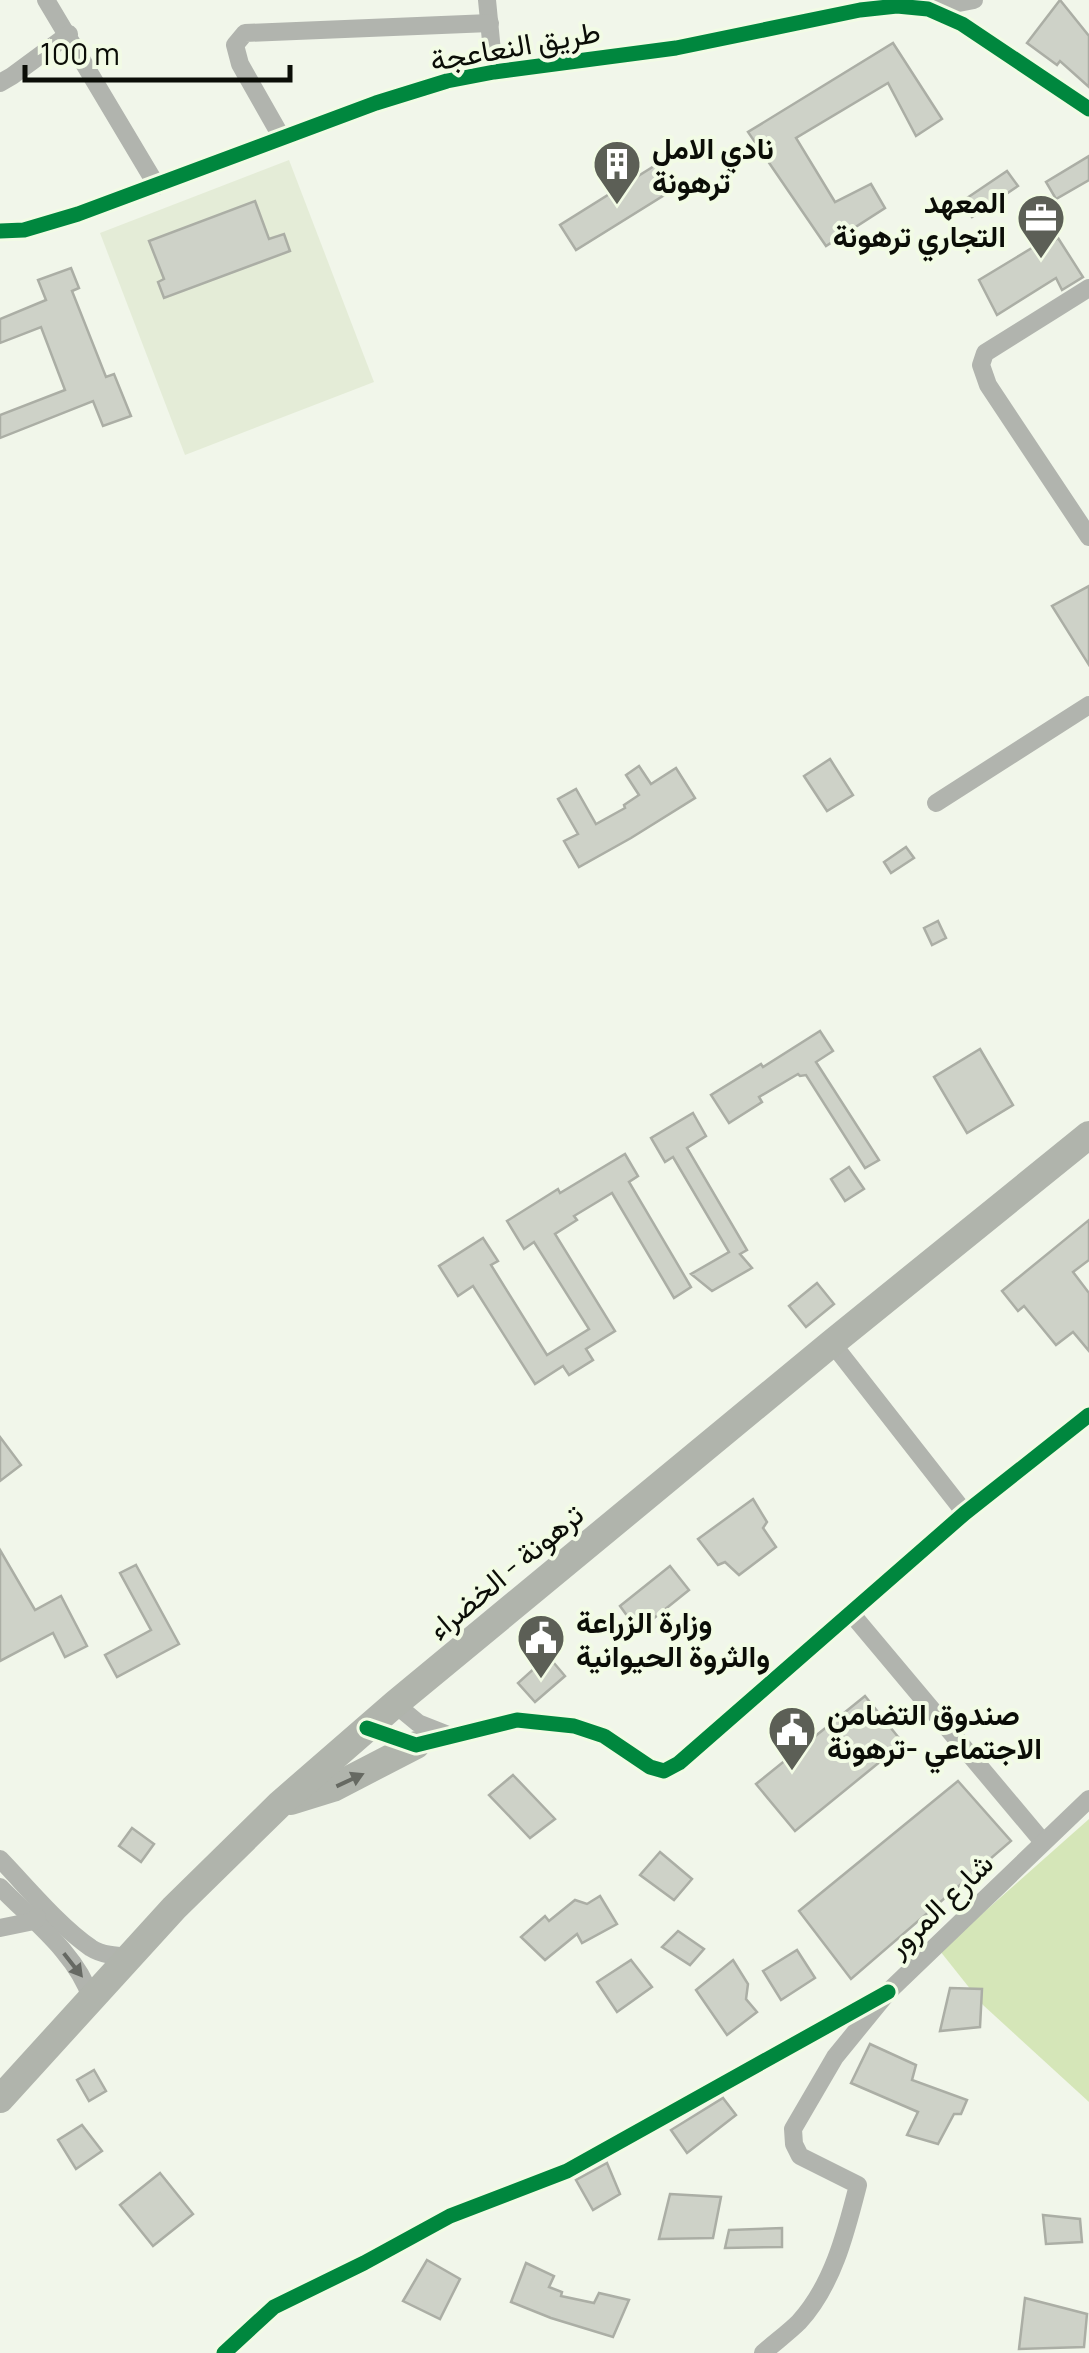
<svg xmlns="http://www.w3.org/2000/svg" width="1089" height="2353" font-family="Manrope,Vazirmatn,sans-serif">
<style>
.built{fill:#e4ecd7}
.green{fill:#d5e6b8}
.building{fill:#ced2c8;stroke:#abaea5;stroke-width:2.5}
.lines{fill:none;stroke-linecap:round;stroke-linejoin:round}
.minor{stroke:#b1b4ae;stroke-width:18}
.trunk{stroke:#b0b4ac;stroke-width:28}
.cycleway-casing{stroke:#f2fbe5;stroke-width:21}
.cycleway{stroke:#00873e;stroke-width:15}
.oneway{fill:#666962}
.oneway2{fill:#666963}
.labels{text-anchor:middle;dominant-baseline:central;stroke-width:8;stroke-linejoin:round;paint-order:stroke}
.street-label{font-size:30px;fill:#0b0d07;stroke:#f2fbe5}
.poi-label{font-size:30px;font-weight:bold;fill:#0b0d07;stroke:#f2fbe5;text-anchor:start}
</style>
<rect width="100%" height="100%" fill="#f1f6ea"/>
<path class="built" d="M289,160L374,382L185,455L100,233Z"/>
<path class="green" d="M1089,1819V2102L983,2005L940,1951Z"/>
<g class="building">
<path d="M1060,0L1089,36V87L1060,61L1057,65L1027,43Z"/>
<path d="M893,43L942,119L916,136L888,83L796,138L835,202L871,184L885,208L826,246L748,132Z"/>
<path d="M1089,156V180L1056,199L1046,182Z"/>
<path d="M659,163L674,189L576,250L560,225Z"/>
<path d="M1007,171L1018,186L972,217L961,202Z"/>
<path d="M255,201L269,239L284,234L290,251L164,298L158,282L164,279L149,241Z"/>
<path d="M1058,238L1083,277L1062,290L1056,278L997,315L979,280L1045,240L1050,244Z"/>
<path d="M71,268L79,288L72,291L106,377L114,374L131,416L103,426L93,401L0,438V415L65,390L41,327L0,343V319L46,300L38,280Z"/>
<path d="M1089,586V665L1052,606Z"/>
<path d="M830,759L853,795L827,811L804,776Z"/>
<path d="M639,766L651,784L676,768L695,798L631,838L579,867L564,841L578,834L558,799L576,789L596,824L625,808L624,805L639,795L626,775Z"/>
<path d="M906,847L914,858L891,873L884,862Z"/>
<path d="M938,921L946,938L932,945L924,928Z"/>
<path d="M820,1031L833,1051L816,1062L879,1160L865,1168L806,1075L800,1076L798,1074L759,1097L762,1102L729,1123L711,1095L761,1064L763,1067Z"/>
<path d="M980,1049L1013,1105L967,1133L934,1077Z"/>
<path d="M693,1113L706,1136L687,1148L747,1250L740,1254L752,1268L712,1291L691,1274L729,1252L673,1157L665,1162L651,1138Z"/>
<path d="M625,1154L638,1176L629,1182L691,1287L674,1298L612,1193L574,1216L577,1220L555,1234L615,1331L586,1349L593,1360L569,1375L563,1366L535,1384L473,1286L458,1296L439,1266L483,1238L498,1261L491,1265L547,1355L589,1329L534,1242L524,1249L507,1221L558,1189L560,1193Z"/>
<path d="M849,1167L864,1189L845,1201L831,1179Z"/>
<path d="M1089,1220V1260L1073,1272L1089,1293V1351L1073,1332L1056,1345L1024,1306L1018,1311L1002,1291Z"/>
<path d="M817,1283L834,1304L806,1327L789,1306Z"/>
<path d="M0,1437L21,1465L0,1481Z"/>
<path d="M753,1499L767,1522L763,1528L776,1547L739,1575L725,1562L718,1565L698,1539Z"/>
<path d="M0,1550L35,1610L61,1596L87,1646L65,1657L53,1633L0,1661Z"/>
<path d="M136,1565L179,1644L117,1677L105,1655L151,1630L120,1573Z"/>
<path d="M670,1566L689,1590L638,1631L620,1606Z"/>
<path d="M548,1656L565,1676L535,1702L518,1683Z"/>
<path d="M865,1696L903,1743L795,1831L756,1784Z"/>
<path d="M513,1775L555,1819L530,1838L489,1795Z"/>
<path d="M958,1781L1011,1841L851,1979L799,1911Z"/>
<path d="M132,1828L154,1844L141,1862L119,1846Z"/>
<path d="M660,1852L692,1879L674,1900L640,1875Z"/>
<path d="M600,1896L617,1924L582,1943L577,1934L545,1960L521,1937L545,1916L549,1921L575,1900L587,1904Z"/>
<path d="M678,1931L704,1949L690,1965L662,1947Z"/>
<path d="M797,1950L815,1978L781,2000L763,1971Z"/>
<path d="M631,1960L652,1987L617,2012L597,1982Z"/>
<path d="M733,1960L748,1984L746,1999L757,2012L727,2035L696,1990Z"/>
<path d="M950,1988L982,1989L980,2027L940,2031Z"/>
<path d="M870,2044L916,2065L912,2080L967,2100L961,2114H954L938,2144L907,2135L918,2112L851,2083Z"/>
<path d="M94,2070L106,2091L89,2101L77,2080Z"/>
<path d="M723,2098L736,2115L687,2153L671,2130Z"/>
<path d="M82,2125L102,2151L76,2169L58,2140Z"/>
<path d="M607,2163L620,2194L593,2210L576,2180Z"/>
<path d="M160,2173L193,2214L153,2246L120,2205Z"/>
<path d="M670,2194L721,2197L713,2238L659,2239Z"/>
<path d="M1043,2215L1080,2219L1082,2242L1046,2244Z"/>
<path d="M782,2228V2247L725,2248L729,2230Z"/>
<path d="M427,2260L460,2279L440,2319L403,2301Z"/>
<path d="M526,2263L554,2276L549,2287L562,2292L561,2296L594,2303L599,2293L629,2300L613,2337L551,2318L511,2302Z"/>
<path d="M1025,2298L1087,2314L1084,2347L1019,2349Z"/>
</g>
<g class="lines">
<g class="minor">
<path d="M46,0L157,186"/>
<path d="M487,0L494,72"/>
<path d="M928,9L974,0"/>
<path d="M0,83L12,76L69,34"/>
<path d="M282,138L240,64L235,45L245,33L490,23"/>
<path d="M0,231L24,230L78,214L376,103L447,81L494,72L676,48L860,10L897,6L928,9L962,24L1089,109"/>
<path d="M1089,288L985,353L981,365L988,385L1089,537"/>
<path d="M936,803L1089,705"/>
<path d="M832,1343L965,1513"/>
<path d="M850,1612L1043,1842"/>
<path d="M395,1704L418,1723L451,1736"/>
<path d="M367,1728L416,1745L517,1720L574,1726L604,1736L650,1767L664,1771L679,1763L965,1513L1089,1415"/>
<path d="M0,1859C27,1887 59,1926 91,1948C102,1955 116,1956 129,1957"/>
<path d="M0,1887C31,1919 77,1954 91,1998"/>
<path d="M0,1928L34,1921L37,1917"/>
<path d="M224,2353L274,2307L364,2263L450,2216L567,2171L888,1992"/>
<path d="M763,2353C774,2343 788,2333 799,2322C833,2285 846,2232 858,2185L800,2156L794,2144L793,2129L835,2057L888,1992L1089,1799"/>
</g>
<g class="trunk">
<path d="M291,1801L333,1788L416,1745"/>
<path d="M0,2099L174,1908L280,1804L395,1704L832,1343L1089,1135"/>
</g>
<g class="cycleway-casing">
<g id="cycleway">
<path d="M0,231L24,230L78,214L376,103L447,81L494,72L676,48L860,10L897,6L928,9L962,24L1089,109"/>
<path d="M367,1728L416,1745L517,1720L574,1726L604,1736L650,1767L664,1771L679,1763L965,1513L1089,1415"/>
<path d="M224,2353L274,2307L364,2263L450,2216L567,2171L888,1992"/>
</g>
</g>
<use href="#cycleway" class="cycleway"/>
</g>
<defs><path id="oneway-solid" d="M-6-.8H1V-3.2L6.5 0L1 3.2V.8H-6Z" transform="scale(2.5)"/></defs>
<use class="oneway" href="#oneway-solid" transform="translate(350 1780) rotate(-25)"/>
<use class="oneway2" href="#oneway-solid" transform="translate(73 1965) rotate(52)"/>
<defs>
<g id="building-pin" transform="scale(2.5)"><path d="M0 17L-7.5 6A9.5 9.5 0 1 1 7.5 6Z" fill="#5c5f56" stroke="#f2fbe5"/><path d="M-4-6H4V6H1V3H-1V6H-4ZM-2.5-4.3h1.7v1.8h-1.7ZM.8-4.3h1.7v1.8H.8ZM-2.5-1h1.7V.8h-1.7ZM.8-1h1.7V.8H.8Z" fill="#fff"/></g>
<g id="office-pin" transform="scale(2.5)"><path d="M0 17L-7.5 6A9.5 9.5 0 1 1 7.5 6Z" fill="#5c5f56" stroke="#f2fbe5"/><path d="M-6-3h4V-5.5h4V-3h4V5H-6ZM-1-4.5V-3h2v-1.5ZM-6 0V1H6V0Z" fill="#fff"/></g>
<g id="civic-pin" transform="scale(2.5)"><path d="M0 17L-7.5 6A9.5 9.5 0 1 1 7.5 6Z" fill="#5c5f56" stroke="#f2fbe5"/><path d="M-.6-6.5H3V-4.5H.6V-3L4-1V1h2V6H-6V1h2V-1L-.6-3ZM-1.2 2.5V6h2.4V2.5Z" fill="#fff"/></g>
</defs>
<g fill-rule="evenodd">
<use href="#building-pin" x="617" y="164"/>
<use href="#office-pin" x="1041" y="218"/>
<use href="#civic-pin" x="541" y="1638"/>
<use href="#civic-pin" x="792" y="1730"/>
</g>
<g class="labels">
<g class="street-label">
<text transform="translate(515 45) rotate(-10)">طريق النعاعجة</text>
<text transform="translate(505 1571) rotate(-40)">ترهونة - الخضراء</text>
<text transform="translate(939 1904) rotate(-44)">شارع المرور</text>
</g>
<g class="poi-label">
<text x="652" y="147">نادي الامل<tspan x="652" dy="34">ترهونة</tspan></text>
<text x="1006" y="201" text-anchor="end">المعهد<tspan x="1006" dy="34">التجاري ترهونة</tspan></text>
<text x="576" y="1621">وزارة الزراعة<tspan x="576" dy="34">والثروة الحيوانية</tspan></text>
<text x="827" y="1713">صندوق التضامن<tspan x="827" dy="34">الاجتماعي -ترهونة</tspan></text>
</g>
</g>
<path d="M25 65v15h265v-15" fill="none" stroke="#0b0d07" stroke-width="5"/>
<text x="40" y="65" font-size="30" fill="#0b0d07" stroke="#f2fbe5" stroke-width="8" paint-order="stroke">100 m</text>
</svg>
